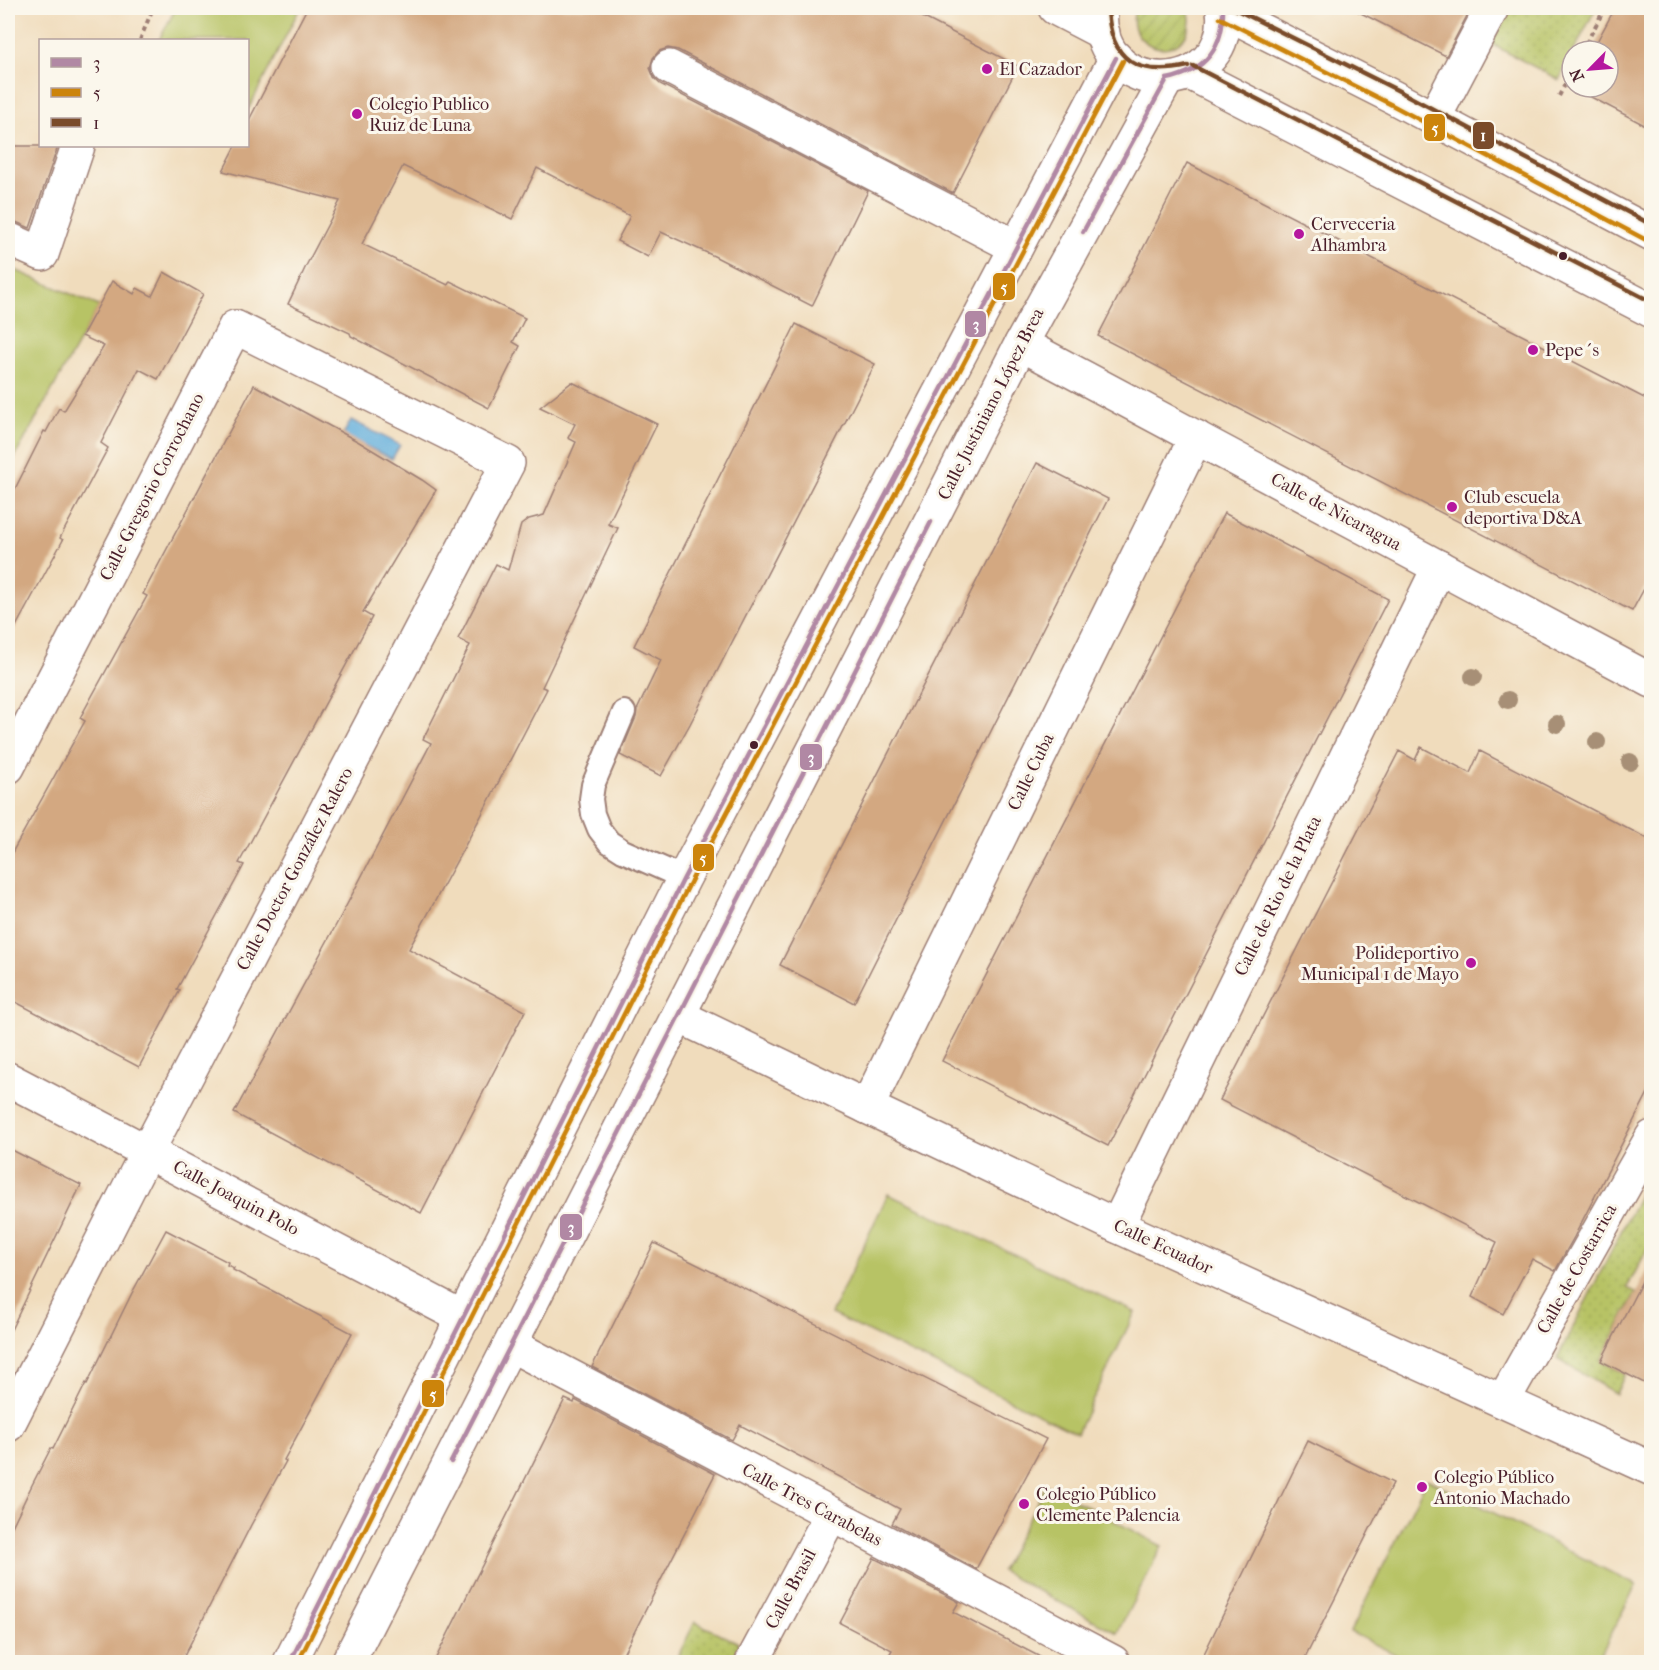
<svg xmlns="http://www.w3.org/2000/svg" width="1659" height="1670" font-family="'IM FELL French Canon',serif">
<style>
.grass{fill:url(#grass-dots);stroke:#807148;stroke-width:1.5}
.garden{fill:url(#garden-furrows);stroke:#807148;stroke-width:1.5}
.pitch{fill:#b7c365;stroke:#807148;stroke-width:1.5}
.water{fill:#63afdc;stroke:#566784;stroke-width:1.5}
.building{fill:#d3a881}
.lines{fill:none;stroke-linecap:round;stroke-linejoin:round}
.service-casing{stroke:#9d7e74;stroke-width:26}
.pedestrian-casing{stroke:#9d7e74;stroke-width:36}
.minor-casing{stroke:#9d7e74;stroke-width:36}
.tertiary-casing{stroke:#9d7e74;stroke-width:36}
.path{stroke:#9d7e74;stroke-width:4;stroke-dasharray:4.5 4.5;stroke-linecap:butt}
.service{stroke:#fff;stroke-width:22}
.pedestrian{stroke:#fff;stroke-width:33}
.minor{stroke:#fff;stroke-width:33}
.tertiary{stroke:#fff;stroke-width:33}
.bus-1-casing{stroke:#fbf7ec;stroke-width:9}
.bus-2-casing{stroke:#fbf7ec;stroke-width:9}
.bus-3-casing{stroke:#fbf7ec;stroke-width:9}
.bus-1{stroke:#b188a4;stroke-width:4.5}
.bus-2{stroke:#cc840b;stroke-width:4.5}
.bus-3{stroke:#7a4b2a;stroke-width:4.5}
.tree{fill:#a78f76}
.poi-dot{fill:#b5179e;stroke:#fbf7ec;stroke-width:2}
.bus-dot{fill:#4a1f2b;stroke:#fbf7ec;stroke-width:2}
.labels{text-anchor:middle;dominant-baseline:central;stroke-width:6;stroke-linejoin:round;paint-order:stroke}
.poi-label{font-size:18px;fill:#4a1f2b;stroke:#fbf7ec;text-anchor:start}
.street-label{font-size:18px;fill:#4a1f2b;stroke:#fbf7ec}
.line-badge{stroke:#fbf7ec;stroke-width:2}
.badge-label{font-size:16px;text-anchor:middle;font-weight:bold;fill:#fff}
</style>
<defs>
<pattern id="grass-dots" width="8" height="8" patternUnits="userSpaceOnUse" patternTransform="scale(1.5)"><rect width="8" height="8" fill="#b7c365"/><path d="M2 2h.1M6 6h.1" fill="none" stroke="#9fa758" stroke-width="1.8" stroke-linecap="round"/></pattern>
<pattern id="garden-furrows" width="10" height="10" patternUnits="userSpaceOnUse" patternTransform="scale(1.5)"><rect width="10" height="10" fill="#b7c365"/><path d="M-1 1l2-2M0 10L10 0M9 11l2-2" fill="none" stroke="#9fa758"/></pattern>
</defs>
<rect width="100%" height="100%" fill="#fbf7ec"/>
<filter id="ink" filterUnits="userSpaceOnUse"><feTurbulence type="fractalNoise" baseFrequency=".0167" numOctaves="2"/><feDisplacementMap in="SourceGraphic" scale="12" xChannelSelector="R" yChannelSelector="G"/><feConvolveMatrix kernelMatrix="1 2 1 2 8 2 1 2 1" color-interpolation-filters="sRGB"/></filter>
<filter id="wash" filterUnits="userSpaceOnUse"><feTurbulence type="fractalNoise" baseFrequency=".008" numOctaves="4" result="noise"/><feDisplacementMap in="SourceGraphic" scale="24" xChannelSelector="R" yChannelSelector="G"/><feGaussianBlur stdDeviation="1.35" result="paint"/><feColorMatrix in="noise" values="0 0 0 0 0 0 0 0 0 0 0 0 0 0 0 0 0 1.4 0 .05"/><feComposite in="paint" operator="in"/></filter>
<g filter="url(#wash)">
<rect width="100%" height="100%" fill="#f0dcbc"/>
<g class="grass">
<path d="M1510,8H1596L1574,51H1572V54L1559,80L1491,44Z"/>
<path d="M1651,1172V1242L1627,1288L1636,1292L1601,1361L1625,1374L1616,1394L1557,1359Z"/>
<path d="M695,1622L737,1642C743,1649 739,1655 736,1662H675Z"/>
</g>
<path class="garden" d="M1136,8H1187C1191,16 1191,26 1186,35C1166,64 1122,39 1136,8Z"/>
<g class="pitch">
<path d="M176,8H300L248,110V40H159Z"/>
<path d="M8,267L99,306L8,469Z"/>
<path d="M888,1194L1135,1312L1077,1433L831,1314Z"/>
<path d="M1427,1479L1636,1585L1597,1662H1411L1350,1632Z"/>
<path d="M1046,1485L1162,1546L1117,1633L1001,1571Z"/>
</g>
<path class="water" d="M351,420L400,445L392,459L343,435Z"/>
<g id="blocks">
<g class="building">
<path d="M307,8H905L1018,66L953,193L678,50L668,48L659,51L653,58L650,68L654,78L660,84L868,191L812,306L714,256L661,232L648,257L617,241L630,216L537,168L512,219L403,166L362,244L448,285L450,281L525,318L513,342L520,346L489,408L351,336L350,333L288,304L307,264L340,201L223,171L236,146H248V122Z"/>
<path d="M1351,8H1471L1446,56Z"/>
<path d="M1615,8H1652V129L1572,87H1608V51H1592Z"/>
<path d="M8,146H58L30,228L16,222L8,221Z"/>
<path d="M1187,163L1652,402V574L1632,611L1098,336Z"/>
<path d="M8,259L15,262L8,280Z"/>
<path d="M164,272L203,294L158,379L139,369L101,443L108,448L60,538L63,540L8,641V503L44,431L46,432L59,408L64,411L104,346L82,336L112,281L134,294L137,288L152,296Z"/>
<path d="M796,324L875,364L690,724L661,776L620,755L636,717L637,710L661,660L634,646Z"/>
<path d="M572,382L657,424L608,524L618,528L542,687L547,689L481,816L409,949L525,1011L421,1213L234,1113L342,914L431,743L423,739L470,645L458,639L496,564L508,570L521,525L529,519L544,515L576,442L568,438L575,424L540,407Z"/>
<path d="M254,385L359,442L422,480L436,490L363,612L372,617L239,863L244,865L177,989L180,990L139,1067L8,998V860L85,721L80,718L147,596L143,594Z"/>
<path d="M1037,463L1108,499L854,1003L780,965Z"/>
<path d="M1224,513L1388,599L1108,1146L942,1061Z"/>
<path d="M1421,747L1470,773L1480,751L1652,841V1085L1574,1237L1555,1271L1532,1259L1503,1314L1472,1297L1497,1242L1220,1100L1399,751L1415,760Z"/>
<path d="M8,1148L81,1185L8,1336Z"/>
<path d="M166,1230L228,1262L227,1265L234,1268L233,1270L352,1333L284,1460L286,1461L251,1525L181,1662H8V1535L32,1485L51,1448L53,1449L86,1383L87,1384L132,1293Z"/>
<path d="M654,1243L1046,1439L976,1569L892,1524L900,1509L740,1425L732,1440L592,1367Z"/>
<path d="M1652,1262V1387L1601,1361Z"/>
<path d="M565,1399L574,1403L575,1400L715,1474L619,1662H434Z"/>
<path d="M1308,1441L1393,1483L1303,1662H1200Z"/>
<path d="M874,1558L959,1602L953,1612L1050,1662H885L892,1650L840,1623Z"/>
</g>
</g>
</g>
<g filter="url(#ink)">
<use href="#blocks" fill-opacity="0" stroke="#9d7e74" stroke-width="1.5"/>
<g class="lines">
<g class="service-casing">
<path id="service" d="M624,712L593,785L591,799L593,814L599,829L609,842L623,851L684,878"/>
</g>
<g class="pedestrian-casing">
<g id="pedestrian">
<path d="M1434,118L1492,8"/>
<path d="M679,1016L867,1107L1117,1226L1652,1469"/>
<path d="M867,1107L1196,437"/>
<path d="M1117,1226L1439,567"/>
<path d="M511,1345L1113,1662"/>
<path d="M1503,1401L1652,1137"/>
<path d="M752,1662L831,1515"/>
</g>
</g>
<g class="minor-casing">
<g id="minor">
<path d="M669,67L1016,247"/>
<path d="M8,239L42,254L78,146"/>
<path d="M1021,344L1652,681"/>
<path d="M8,767L235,327L508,463L147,1152L8,1425"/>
<path d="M8,1079L464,1318"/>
</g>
</g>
<g class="tertiary-casing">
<g id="tertiary">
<path d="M1055,8L1103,33"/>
<path d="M1101,8C1092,103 1234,100 1223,8"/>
<path d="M1223,11L1393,97L1652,234"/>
<path d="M1190,73L1652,311"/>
<path d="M290,1662L684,878L1116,58"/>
<path d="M348,1662L1021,344L1167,79"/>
</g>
</g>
<g class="path">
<path d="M140,40L153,8"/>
<path d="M1582,51L1605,8"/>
<path d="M1559,96L1572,71"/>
</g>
<use href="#service" class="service"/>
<use href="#pedestrian" class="pedestrian"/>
<use href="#minor" class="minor"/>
<use href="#tertiary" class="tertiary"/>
<g class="bus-1-casing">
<g id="bus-1">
<path d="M1167,79C1206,71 1224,47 1223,8"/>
<path d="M1083,232L1167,79"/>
<path d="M451,1462L931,522"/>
<path d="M290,1662L684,878L1116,58"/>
</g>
</g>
<g class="bus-2-casing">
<g id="bus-2">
<path d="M1220,18L1390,104L1648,241"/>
<path d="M298,1662L691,881L1123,61"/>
</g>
</g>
<g class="bus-3-casing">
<g id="bus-3">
<path d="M1108,8C1110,61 1138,77 1188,66"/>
<path d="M1233,8L1397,90L1652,225"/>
<path d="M1193,66L1652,302"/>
</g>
</g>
<use href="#bus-1" class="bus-1"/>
<use href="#bus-2" class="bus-2"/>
<use href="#bus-3" class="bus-3"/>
</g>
<g class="tree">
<circle cx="1473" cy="677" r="9"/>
<circle cx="1508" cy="700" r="9"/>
<circle cx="1557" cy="724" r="9"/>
<circle cx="1597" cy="742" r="9"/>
<circle cx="1630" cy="762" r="9"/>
</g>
</g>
<g class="poi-dot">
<circle cx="987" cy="69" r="6"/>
<circle cx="357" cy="114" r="6"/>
<circle cx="1299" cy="234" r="6"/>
<circle cx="1533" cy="350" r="6"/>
<circle cx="1452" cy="507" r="6"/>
<circle cx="1471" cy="963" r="6"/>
<circle cx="1422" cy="1487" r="6"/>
<circle cx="1024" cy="1504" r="6"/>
</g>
<g class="bus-dot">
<circle cx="1563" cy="256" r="5"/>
<circle cx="754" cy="745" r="5"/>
</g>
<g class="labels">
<g class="poi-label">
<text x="999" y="69">El Cazador</text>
<text x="369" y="104">Colegio Publico<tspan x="369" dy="21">Ruiz de Luna</tspan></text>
<text x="1311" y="224">Cerveceria<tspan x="1311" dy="21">Alhambra</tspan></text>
<text x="1545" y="350">Pepe´s</text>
<text x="1464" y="497">Club escuela<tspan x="1464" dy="21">deportiva D&amp;A</tspan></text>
<text x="1459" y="953" text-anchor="end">Polideportivo<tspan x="1459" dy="21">Municipal 1 de Mayo</tspan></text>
<text x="1434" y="1477">Colegio Público<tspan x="1434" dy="21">Antonio Machado</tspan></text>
<text x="1036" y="1494">Colegio Público<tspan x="1036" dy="21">Clemente Palencia</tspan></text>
</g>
<g class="street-label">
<text transform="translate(991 404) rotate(-63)">Calle Justiniano López Brea</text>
<text transform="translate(152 487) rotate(-63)">Calle Gregorio Corrochano</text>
<text transform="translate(1336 512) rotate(28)">Calle de Nicaragua</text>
<text transform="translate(1031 772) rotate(-64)">Calle Cuba</text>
<text transform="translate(295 869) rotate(-62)">Calle Doctor González Ralero</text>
<text transform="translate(1278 896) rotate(-64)">Calle de Rio de la Plata</text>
<text transform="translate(236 1198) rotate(28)">Calle Joaquin Polo</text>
<text transform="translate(1163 1247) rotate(25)">Calle Ecuador</text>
<text transform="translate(1577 1269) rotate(-61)">Calle de Costarrica</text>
<text transform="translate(812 1505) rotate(28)">Calle Tres Carabelas</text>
<text transform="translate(791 1589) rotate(-62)">Calle Brasil</text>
</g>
</g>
<g class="line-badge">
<rect x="1423" y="113" width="23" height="29" rx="6" fill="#cc840b"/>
<rect x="1472" y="121" width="23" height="29" rx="6" fill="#7a4b2a"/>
<rect x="992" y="272" width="24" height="29" rx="6" fill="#cc840b"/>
<rect x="964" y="310" width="23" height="28" rx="6" fill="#b188a4"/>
<rect x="799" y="743" width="24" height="28" rx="6" fill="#b188a4"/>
<rect x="692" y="843" width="23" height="29" rx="6" fill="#cc840b"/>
<rect x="559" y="1213" width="24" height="28" rx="6" fill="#b188a4"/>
<rect x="421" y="1379" width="24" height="29" rx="6" fill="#cc840b"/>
</g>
<g class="badge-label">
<text x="1435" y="134">5</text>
<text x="1483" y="141">1</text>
<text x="1004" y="293">5</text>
<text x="976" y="330">3</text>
<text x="811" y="763">3</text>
<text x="703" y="864">5</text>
<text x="571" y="1233">3</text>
<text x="433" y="1400">5</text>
</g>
<rect width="1659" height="1670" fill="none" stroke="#fbf7ec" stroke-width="30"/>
<rect x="39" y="39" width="210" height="108" fill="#fbf7ec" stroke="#b4a19f" stroke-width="1.5"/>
<rect x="51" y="58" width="30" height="9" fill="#b188a4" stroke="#b4a19f" stroke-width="1.5"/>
<text x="93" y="69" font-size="18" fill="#4a1f2b">3</text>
<rect x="51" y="88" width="30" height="9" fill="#cc840b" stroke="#b4a19f" stroke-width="1.5"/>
<text x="93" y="99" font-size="18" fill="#4a1f2b">5</text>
<rect x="51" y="118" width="30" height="9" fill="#7a4b2a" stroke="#b4a19f" stroke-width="1.5"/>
<text x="93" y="129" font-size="18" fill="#4a1f2b">1</text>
<g transform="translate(1590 69) rotate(245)"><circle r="28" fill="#fbf7ec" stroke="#b4a19f" stroke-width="1.5"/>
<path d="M0-4.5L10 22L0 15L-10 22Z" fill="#b5179e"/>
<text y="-9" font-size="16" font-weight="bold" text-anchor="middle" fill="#4a1f2b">N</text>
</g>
</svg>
